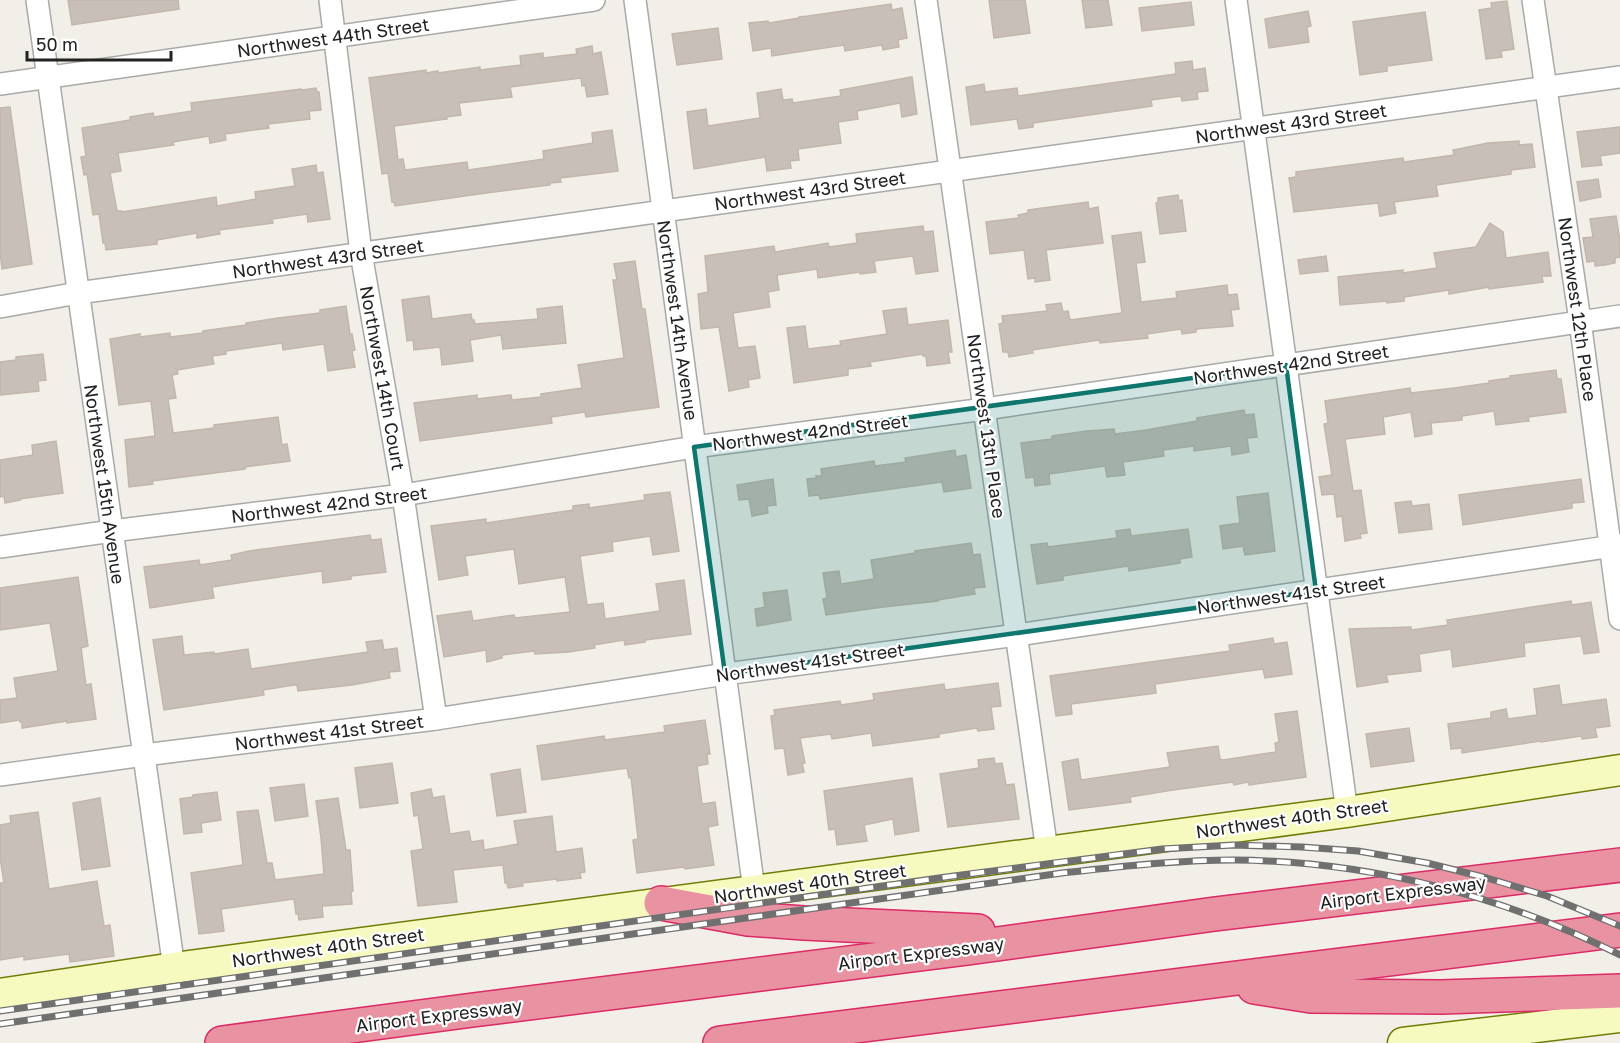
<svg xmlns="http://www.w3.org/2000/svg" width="1620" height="1043" font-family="'Golos Text',sans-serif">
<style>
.building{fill:#c7bfb8;stroke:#c4b6ab;stroke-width:1.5}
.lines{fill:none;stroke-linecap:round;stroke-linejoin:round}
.minor-casing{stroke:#a9a9a9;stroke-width:24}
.secondary-casing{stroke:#707d05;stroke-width:33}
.motorway-casing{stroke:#dc2a67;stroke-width:36}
.minor{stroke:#fff;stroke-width:21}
.secondary{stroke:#f7fabf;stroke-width:30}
.motorway{stroke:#e892a2;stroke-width:33}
.rail-casing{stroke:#707070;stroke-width:7}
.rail{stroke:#fff;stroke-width:4.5;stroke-dasharray:14;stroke-linecap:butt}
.marked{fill:#0f766e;fill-opacity:0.2;stroke:#0f766e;stroke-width:4.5;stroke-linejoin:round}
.labels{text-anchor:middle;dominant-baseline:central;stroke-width:4.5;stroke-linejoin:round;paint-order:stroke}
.street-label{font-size:18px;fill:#222;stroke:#fff}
</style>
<rect width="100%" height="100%" fill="#f2efe9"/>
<g class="building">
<path d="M68,0H178L179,9L72,25Z"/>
<path d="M989,0H1025L1030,33L994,38Z"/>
<path d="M1082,0H1108L1112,25L1086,28Z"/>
<path d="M1507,1L1514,49L1501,51L1502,57L1486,59L1479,10L1492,8L1491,3Z"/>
<path d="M1191,2L1194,25L1142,31L1139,8Z"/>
<path d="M891,4L892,10L902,8L907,38L898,40L899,47L883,50L882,45L845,51L844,45L772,56L771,48L753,51L749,23L768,21L769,23L799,18V17L808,16Z"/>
<path d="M1308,11L1311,26L1307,27L1309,42L1269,48L1265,19Z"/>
<path d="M1425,12L1432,60L1387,66V71L1360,75L1353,22Z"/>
<path d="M718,28L722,59L677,65L672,34Z"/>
<path d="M592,46L593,54L601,52L608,94L587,97L585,85L582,86L581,78L510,87L512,97L459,103L461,115L446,117L447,119L394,126L398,160L403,159L405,170L467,162L468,170L544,159L543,151L593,143L592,133L612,130L618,171L560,178L561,182L549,183L550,185L486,193L395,206L394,202H392L388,173L382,174L369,78L426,70V73L438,71V73L480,67V70L521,65L520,56L543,53V58L577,54L576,49Z"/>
<path d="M1192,61L1193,70L1205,68L1208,91L1197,92L1198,99L1182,101L1181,96L1151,100L1152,106L1033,123V127L1019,129L1017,119L971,125L966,87L984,84L985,92L1017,88L1018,96L1176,74L1175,63Z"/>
<path d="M912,77L917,114L902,117L900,103L857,111L858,119L838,122L841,143L798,149L799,160L790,161L791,168L767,171L765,157L694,169L687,112L706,109L708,126L760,118L757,93L781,89L783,100L792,99L793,103L841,96L840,90Z"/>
<path d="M316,88L317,92H319L321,110L309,111L310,119L268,124L269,128L225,134L226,140L210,143L209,136L173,142L174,145L118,153L121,171L110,173L117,211H122V212L216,197L217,206L256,199L255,192L295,186L292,169L316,165L317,173L323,172L330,219L308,222L307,214L272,219L273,223L219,230L220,234L197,238V233L157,240V244L106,250L105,243H103L99,214L93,215L87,174L84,175L81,157L86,156L82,128L130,120V117L153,113L154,117L192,111L191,103L301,89L302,90Z"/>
<path d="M10,107L32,264L2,269L0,252V108Z"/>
<path d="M1620,127V153L1600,156L1602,165L1582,167L1577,132Z"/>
<path d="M1519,141V145L1532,144L1535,167L1511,170V174L1436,185L1438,196L1394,202L1396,213L1380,216L1378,203L1294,212L1289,178L1296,177V172L1403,158L1404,162L1454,155L1453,150L1488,143Z"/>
<path d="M1598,179L1601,197L1580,201L1577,182Z"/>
<path d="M1178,195L1179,201L1182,200L1186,231L1160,234L1156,203H1158V198Z"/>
<path d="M1088,202L1089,209L1098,207L1103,243L1046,250L1050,280L1035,282V278L1028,279L1024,250L990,254L986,222L1019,218L1018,215L1028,213V210Z"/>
<path d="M1616,216L1620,241V257L1615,258V263L1605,265L1595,266V261L1587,262L1583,238L1593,237L1590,219Z"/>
<path d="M1490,223L1503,232L1506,258L1548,252L1551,276H1542L1543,282L1489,289V287L1449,294V290L1404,297V301L1387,303V301L1340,305L1338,277L1403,270V273L1437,268L1434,253L1476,247Z"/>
<path d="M923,226L924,232L933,231L938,271L916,274L913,256L874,261L876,272L860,274V272L818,278L817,269L777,275L779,290L768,292L770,307L733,313L738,348L755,346L760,378L748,380L749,387L729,391L719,327L701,329L698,294L708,292L705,256L774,246L775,252L828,243L829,247L857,243L856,234Z"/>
<path d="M1141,232L1145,262L1136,263L1141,302L1177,298L1176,292L1227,285L1228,295L1237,294L1239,309L1231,310L1233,326L1196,329V332L1182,334L1181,329L1147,334L1148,338L1100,343L1099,340L1032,350L1033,353L1009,357L1008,352H1003L999,324L1003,323L1002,316L1047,311L1046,305L1061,303L1063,312L1068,311L1070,320L1122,313L1112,236Z"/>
<path d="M1326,256L1328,271L1300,274L1298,260Z"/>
<path d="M635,261L642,309H645L659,407L586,417L585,412L551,417L552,423L420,441L414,403L477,395V399L511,395L512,400L541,397V394L582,388L578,365L624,358L613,280H617L614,264Z"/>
<path d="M429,296L432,319L471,314L472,320H474L475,324L538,319L537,309L562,306L566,343L503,349L501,335L470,340L473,361L442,365L440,347L414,350L413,340L407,341L402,300Z"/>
<path d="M346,306L350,334H352L355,350L352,351L355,367L328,371L324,344L283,350L282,343L226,351V354L212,356L214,364L177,370L178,374L172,375L176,398L168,399L173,433L214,428V425L278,417L282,445L287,444L290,461L245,467V469L152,481L153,484L129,487L125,440L155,436L151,401L119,405L110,339L140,334V337L170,333V337L203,333V331L246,325V323L278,318L320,313V310Z"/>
<path d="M906,308L908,325L948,320L952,352H948L950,363L927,366L926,356H923V354L870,362L871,366L848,369V375L794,383L787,328L805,326L808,349L841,345L840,341L887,334L883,311Z"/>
<path d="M43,354L46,380L38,381L39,391L0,395V362L16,360V357Z"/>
<path d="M1556,370L1557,379H1561L1566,412L1528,417L1529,421L1496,425L1494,411L1462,416V420L1431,423L1432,434L1415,437L1411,412L1383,417L1385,434L1345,439L1353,491L1361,490L1367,533L1360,534L1361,538L1345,541L1342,516L1337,517L1334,494L1322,495L1319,477L1332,475L1324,424L1328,423L1325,401L1410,388L1411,393L1454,388L1489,383V381L1510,378V376Z"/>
<path d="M1244,410L1245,415L1254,414L1257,437L1247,438L1249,452L1232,455L1231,446L1194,451V446L1163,450L1164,456L1123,462L1125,475L1107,477L1105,466L1049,474L1050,484L1035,486L1034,477L1026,478L1021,443L1052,439V436L1087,431L1114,429L1115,434L1146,430L1197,421V418Z"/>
<path d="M56,441L63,493L19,499L20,500L5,503L4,496L0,497V460L33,455L32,445Z"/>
<path d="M955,450L956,457L966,455L971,488L944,492L942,482L820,499L819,495L809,496L807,479L817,478L816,476H822L821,469L874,461L875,466L906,462L905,458Z"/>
<path d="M773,479L776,505L767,506L768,513L752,516L749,499L739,500L737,485Z"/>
<path d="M1581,479L1584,502L1572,503V508L1463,525L1459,495Z"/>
<path d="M670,492L679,551L653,555L650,536L612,542L613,551L580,556L587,605L603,603L605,619L660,611L656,584L684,580L691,634L645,640V642L625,645L624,640L594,645L595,648L569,652L535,654L534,651L502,655V658L487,662L486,650L444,657L437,616L471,611L473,621L514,615L515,618L570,612L565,577L519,584L514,549L465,556L468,575L439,580L431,526L486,519V523L573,510V506L589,504V508L645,500L644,495Z"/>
<path d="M1268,493L1275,551L1245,555L1243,546L1223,549L1220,526L1240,523L1237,497Z"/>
<path d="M1411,501L1412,506L1429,504L1432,529L1399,533L1395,503Z"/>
<path d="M1130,529L1131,536L1188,529L1192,557L1180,559V563L1129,571L1128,566L1063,576V580L1037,584L1031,545L1047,543L1048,547L1117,538L1116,531Z"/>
<path d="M370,535L371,540L381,539L386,572L351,576V579L323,583L322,571L265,579L212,587L214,598L150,608L144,567L199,560L200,565L232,560L231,555L249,551Z"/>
<path d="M971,543L973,555L980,554L985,587L974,588L975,594L938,600V601L883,607L826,615L823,599L827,598L823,573L839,571L841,584L874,579L871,560L915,553V551Z"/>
<path d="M78,577L88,646L81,648L86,685L91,684L96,719L67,723V721L22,728V722H20V720L0,723V700L17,698L14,678L58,671L50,623L0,630V588Z"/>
<path d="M787,590L791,620L757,626L755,609L765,607L763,593Z"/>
<path d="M1571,601L1572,605L1591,602L1599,652L1584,654L1581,636L1524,643L1525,656L1453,667L1451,649L1419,654L1421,671L1386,675L1388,682L1357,687L1349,629L1411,627V630L1448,625L1447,620Z"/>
<path d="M182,636L184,655L214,652V654L248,649L251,669L368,652L366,642L382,640L384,650L397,648L400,671L389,672L390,678L352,685L298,691L297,685H294L263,690L264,695L164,710L153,640Z"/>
<path d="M1273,638L1274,644L1287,642L1292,674L1265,678L1263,669L1155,684L1156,693L1071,704L1072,714L1056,716L1050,676L1230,651L1229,645Z"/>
<path d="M998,683L1001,706L991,707L994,729L978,731L977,728L939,734V737L873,746L871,733L832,739L831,734L800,738L805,763H802L804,772L788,775L784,748L775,749L771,716L775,715L774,710L840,701L841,705L874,700L873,694L944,684L945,690Z"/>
<path d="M1559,685L1562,705L1606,699L1610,726L1595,728L1597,737L1582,739L1581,736L1541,742L1540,741L1462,753V748L1451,749L1448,724L1491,718V712L1506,709L1508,719L1537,715L1534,689Z"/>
<path d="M1297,711L1306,777L1249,785L1248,782L1234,785L1233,782L1173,790L1130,797L1131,802L1069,810L1062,762L1078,759L1081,780L1170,767L1167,753L1218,746L1220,759L1223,760L1276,752L1275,743L1279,742L1275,714Z"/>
<path d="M705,720L710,754H707L708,764L697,766L702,804L715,802L718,825L708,827L714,865L685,869L684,867L637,873L633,840L638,839L631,777L629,778L627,768L542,780L537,746L604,736L605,740L665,732L664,726Z"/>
<path d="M1409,728L1414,761L1371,767L1366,734Z"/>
<path d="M994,758L995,764L1002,763L1006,785L1014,784L1019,819L948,827L940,774L979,768L978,760Z"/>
<path d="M392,763L398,803L360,808L355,768Z"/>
<path d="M520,769L526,812L497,816L491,774Z"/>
<path d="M912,778L919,831L895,835L893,819L864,825L867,841L837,845L835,829L829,830L824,791Z"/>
<path d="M304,784L308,816L275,821L270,788Z"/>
<path d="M431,789L433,798L444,796L450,834L469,831L471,842L483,840L484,850L518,844L514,821L552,816L556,852L582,848L585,872L580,873L581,878L557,881V879L522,883L523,886L508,888L507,883H505L503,865L453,870L457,902L418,906L411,851L423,849L418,815L414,816L411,793Z"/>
<path d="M217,792L221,820L201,823L202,832L184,834L180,799L193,797V795Z"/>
<path d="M100,798L110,866L82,870L73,803Z"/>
<path d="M338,798L346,850H350L353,891H351L352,904L322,906L323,917L299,920L298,914H296L294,899L221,909L224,931L199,934L191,873L243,865L237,812L258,810L266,857L267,863H272L275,880L324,874L321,838L316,801Z"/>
<path d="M38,812L49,889L97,881L104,926L110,925L114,956L70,962L69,954L24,960V956L0,960V883H4L0,857V825L11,823L10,816Z"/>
</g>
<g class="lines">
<g class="minor-casing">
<g id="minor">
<path d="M37,0L174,968"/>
<path d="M330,0L361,253L403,495L436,719"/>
<path d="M635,0L754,890"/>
<path d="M926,0L1047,851"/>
<path d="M1236,0L1347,812"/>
<path d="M1533,0L1580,321L1620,619"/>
<path d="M0,84L594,0"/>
<path d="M0,307L78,293L1620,77"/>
<path d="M0,547L112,531L403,495L694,447L985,409L1620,316"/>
<path d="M0,775L144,755L436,719L725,674L1017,635L1620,545"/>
</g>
</g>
<g class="secondary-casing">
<g id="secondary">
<path d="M0,994L174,968L1347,812L1620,770"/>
<path d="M1403,1043L1620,1017"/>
</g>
</g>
<g class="motorway-casing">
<g id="motorway">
<path d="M661,903L748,919L804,923L978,931"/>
<path d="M1254,987L1311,996L1441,997L1620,991"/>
<path d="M222,1043L473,1010L968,948L1215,914L1620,865"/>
<path d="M720,1043L1620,930"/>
</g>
</g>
<use href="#minor" class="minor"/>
<use href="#secondary" class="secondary"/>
<use href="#motorway" class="motorway"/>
<g class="rail-casing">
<g id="rail">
<path d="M0,1011L946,877L1162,849L1233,845L1302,847L1358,851L1427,863L1487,878L1547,896L1620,926"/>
<path d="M0,1024L1062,873C1119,867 1176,860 1234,860C1367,861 1502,895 1620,955"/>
</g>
</g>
<use href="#rail" class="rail"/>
</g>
<path class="marked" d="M1286,365L1316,591L725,674L694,447Z"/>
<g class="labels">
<g class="street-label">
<text transform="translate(333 37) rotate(-8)">Northwest 44th Street</text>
<text transform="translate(1291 123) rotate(-8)">Northwest 43rd Street</text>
<text transform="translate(810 190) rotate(-8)">Northwest 43rd Street</text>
<text transform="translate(328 258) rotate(-8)">Northwest 43rd Street</text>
<text transform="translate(1578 309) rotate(82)">Northwest 12th Place</text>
<text transform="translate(678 320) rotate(82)">Northwest 14th Avenue</text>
<text transform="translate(1291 364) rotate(-8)">Northwest 42nd Street</text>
<text transform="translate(383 378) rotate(80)">Northwest 14th Court</text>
<text transform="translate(987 426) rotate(82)">Northwest 13th Place</text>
<text transform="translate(810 432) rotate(-7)">Northwest 42nd Street</text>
<text transform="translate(105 484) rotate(82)">Northwest 15th Avenue</text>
<text transform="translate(329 504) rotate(-7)">Northwest 42nd Street</text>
<text transform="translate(1291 594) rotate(-8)">Northwest 41st Street</text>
<text transform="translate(810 662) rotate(-8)">Northwest 41st Street</text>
<text transform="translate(329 732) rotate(-7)">Northwest 41st Street</text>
<text transform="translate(1292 818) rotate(-8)">Northwest 40th Street</text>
<text transform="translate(810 883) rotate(-8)">Northwest 40th Street</text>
<text transform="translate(1403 892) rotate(-7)">Airport Expressway</text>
<text transform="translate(328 947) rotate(-8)">Northwest 40th Street</text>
<text transform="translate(921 953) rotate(-7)">Airport Expressway</text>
<text transform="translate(439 1015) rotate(-7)">Airport Expressway</text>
</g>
</g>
<path d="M27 51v9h144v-9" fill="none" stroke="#222222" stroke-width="3"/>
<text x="36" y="51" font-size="18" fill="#222222" stroke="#ffffff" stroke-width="4.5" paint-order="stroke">50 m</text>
</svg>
